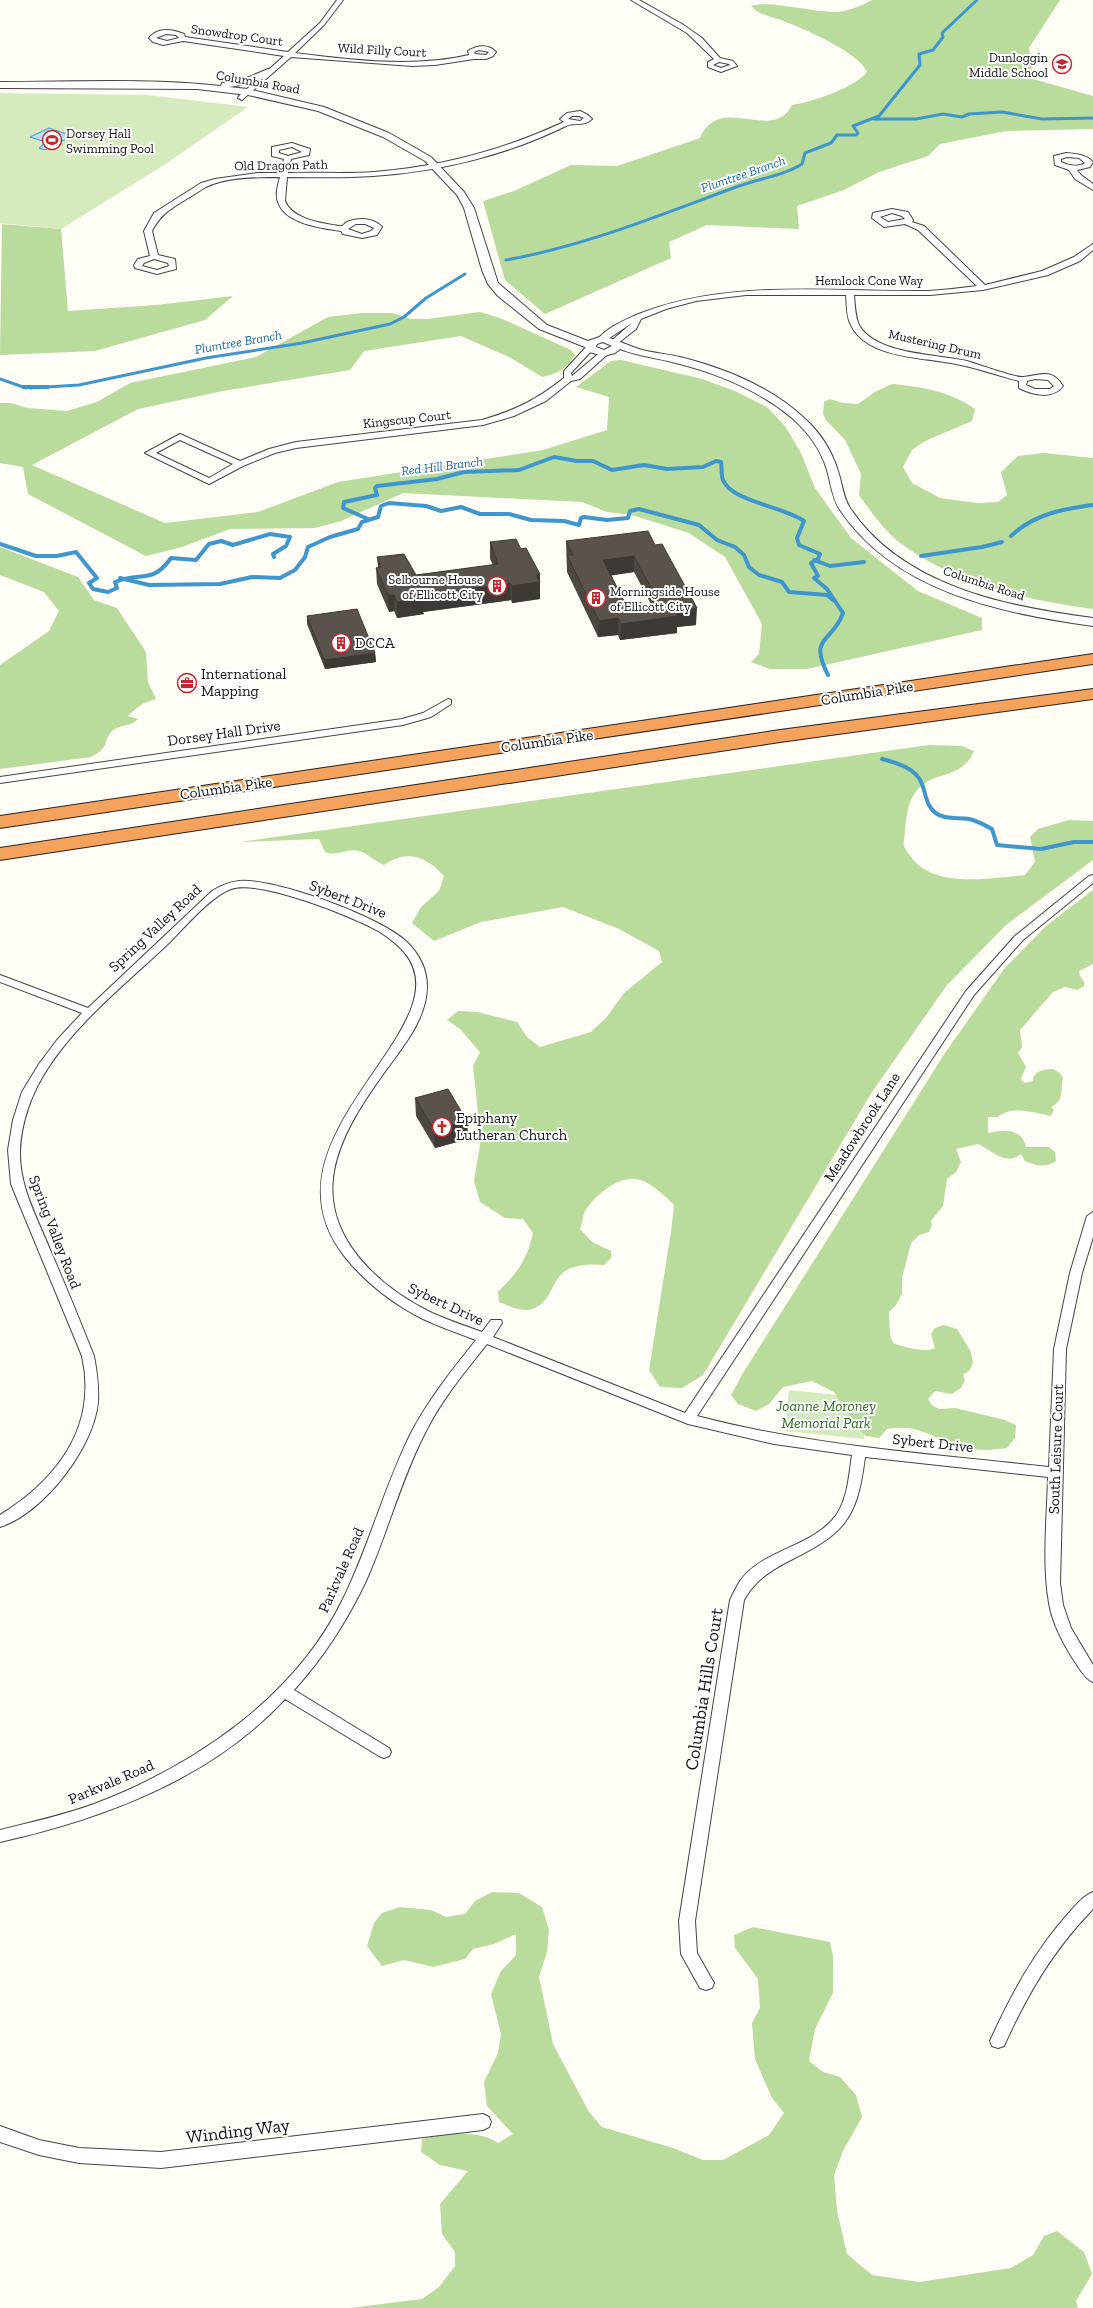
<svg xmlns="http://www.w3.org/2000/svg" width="1093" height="2308" font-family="'Zilla Slab',serif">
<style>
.green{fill:#d5ebbd}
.forest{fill:#b9dc9c}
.pitch{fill:#e6f2cf}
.water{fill:#b9e0f7;stroke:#3f96cf}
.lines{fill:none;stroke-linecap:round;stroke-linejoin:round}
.stream-far1{stroke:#3f96cf;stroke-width:3}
.stream{stroke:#3f96cf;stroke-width:4}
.minor-casing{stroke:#444;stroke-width:2}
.tertiary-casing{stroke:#444;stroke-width:2}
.motorway-casing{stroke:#222;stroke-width:2}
.minor{fill:#fff;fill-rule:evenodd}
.tertiary{fill:#fff;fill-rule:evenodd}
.motorway{fill:#f5a25d;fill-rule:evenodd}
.wall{fill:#4d4742;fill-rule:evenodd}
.shaded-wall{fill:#3f3936}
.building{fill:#5a524d;stroke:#3f3936;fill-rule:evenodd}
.labels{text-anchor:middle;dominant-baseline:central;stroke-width:4;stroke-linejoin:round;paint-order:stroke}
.far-street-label{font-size:13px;fill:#111;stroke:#fff}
.far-poi-label{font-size:13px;fill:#111;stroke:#fff;text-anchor:end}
.far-water-label{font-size:13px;font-style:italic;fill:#1768a6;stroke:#fff}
.poi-label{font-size:15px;fill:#111;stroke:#fff;text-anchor:start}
.street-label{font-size:15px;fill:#111;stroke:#fff}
.park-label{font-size:15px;font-style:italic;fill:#2f6b1f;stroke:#fff}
.near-street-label{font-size:18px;fill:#111;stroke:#fff}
</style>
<rect width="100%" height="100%" fill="#fffdf5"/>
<g class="green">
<path d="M0,93L148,95L248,107L164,165L61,229L0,223Z"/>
<path d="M789,1390L866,1398L864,1439L785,1431Z"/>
</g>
<g class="forest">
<path d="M872,0H1060L1029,48L1033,79L1093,96V129L1006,131L940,144L928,156L879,172L844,190L797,206L799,229L707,225L669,242L671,258L545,314L505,280L483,201L514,191L571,165L617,166L700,138C720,92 773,144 792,105C812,102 854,88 867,72C859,52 802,28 781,20C770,16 759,15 751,6C770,0 810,12 834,12C848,12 860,6 872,0Z"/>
<path d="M2,224L61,229L68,311L156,305L233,296L205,320L95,351L0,355Z"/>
<path d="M480,312L500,318L571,350L575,355C567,369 557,374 542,377L511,358L461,336L364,351L350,370L223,391L138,409L32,465L165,523L258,512L338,482L543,450L607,430L609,397L576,387L611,361L621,360L702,379L735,391L767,407L785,426L801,453L815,488L851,538L918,591L982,618V630L807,669H770L751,662L759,654L762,624L725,557L689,533L632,515L607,512L582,502L403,493L341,521L315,528L230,529L182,547L146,556L28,494L23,467L0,463V403H11L28,408L67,411L97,402L130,383L256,357L328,317L362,313H392L412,319H427Z"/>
<path d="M892,384C923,387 949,391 975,409L972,421L925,441L912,450L903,467L912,483L940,498L977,503L998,502L1007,495L1001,472L1018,456L1044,453L1093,458V609C1027,600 959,585 903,545C885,532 872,513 859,495L861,474L845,440L826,420L823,414L824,402L830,399L843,403L858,404L875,392Z"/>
<path d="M0,547L78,577L94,600L117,608L146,652L148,682L156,699C143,702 137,707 128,716L138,719C131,727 120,724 112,731C101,743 112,746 91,757L0,769V665L49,631L59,611L44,592L0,575Z"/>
<path d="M929,745L962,746L974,751C960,783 929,768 913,796C907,805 906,821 905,831C905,836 903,842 904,846C905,850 909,854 911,857C934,889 990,878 1025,875L1035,862L1030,837L1038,829L1069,820L1093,821V860L1006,925L947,985L872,1092L703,1375L682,1388L660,1387L649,1370L671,1232L674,1205C664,1195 650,1181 636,1179C618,1176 594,1196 585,1211C583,1216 582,1223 580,1229L592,1242L611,1251V1258L604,1265C592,1264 577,1264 565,1271C556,1278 553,1287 548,1296C534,1317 518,1310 499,1302L498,1292C518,1272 527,1260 533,1233L523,1219L505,1218L480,1202L474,1181L481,1139L473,1066L480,1052L460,1029L447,1020L458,1011L477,1012L517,1022L527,1037L540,1047L591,1032L606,1018L624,993L662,962L659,951L619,929L563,907L481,922L434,941L412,923L421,907L439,891L444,876C426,856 407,849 384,865C376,862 367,853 359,851C347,848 337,857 325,852L319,839L240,842Z"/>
<path d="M1093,890V964L1079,971L1080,976L1084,982V986L1077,990L1065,987L1053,992L1020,1030L1022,1047L1018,1053L1026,1067L1021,1078L1022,1081L1025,1083L1033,1081C1033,1071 1044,1069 1053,1069L1060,1073L1063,1078C1060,1091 1065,1100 1051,1107L1054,1110L1051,1116C1034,1113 1012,1105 998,1117H988V1133C1003,1129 1022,1128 1026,1147H1049L1055,1152L1056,1161C1047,1168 1035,1166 1025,1161L1021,1154C1005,1167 992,1150 978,1144L956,1149L961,1162L956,1172L947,1179L943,1206L931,1221L932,1225L929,1232L919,1235L911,1243L902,1278V1294L896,1305L889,1312L890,1335L893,1343C903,1347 926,1353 935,1348L931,1334L935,1328L944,1325L957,1329L971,1352L973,1363L970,1370L963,1375L965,1380L961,1388L952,1394L935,1391L928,1399L932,1405L939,1409L955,1408L1005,1420L1016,1425L1015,1438L1007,1448C993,1450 980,1451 967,1448C934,1441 922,1423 887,1429L879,1438L866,1436L856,1426L834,1392L812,1381L783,1387L769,1404L756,1411L738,1404L731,1395L743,1373L945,1053L1004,969L1046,926Z"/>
<path d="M492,1892L519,1893L542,1907L549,1930L547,1952L539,1977L553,2044L589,2112L602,2127L673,2148L703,2160H723L769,2135L784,2113L772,2098L755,2059L752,2023L760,2008L758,1979L735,1948L734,1935L753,1927L830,1942L833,1956V1993L815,2029L809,2061L823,2072L840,2077L856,2095L862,2117L843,2151L834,2175L837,2211L847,2254L872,2275L919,2282L1011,2268L1033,2255L1044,2236L1057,2231L1084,2252L1092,2274L1076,2301L1078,2308H350L422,2299L439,2287L455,2266V2252L442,2234L440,2204L468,2171L440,2165L421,2152L422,2139C446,2134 477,2129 498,2143L513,2134L487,2106L484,2082L498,2053L501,2034L491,1994L501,1971L516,1955V1934L494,1944L473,1949L465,1959L433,1967L404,1960L382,1966L367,1946L374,1923L382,1913L400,1907L431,1910L446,1917L465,1914L475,1901Z"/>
</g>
<path class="pitch" d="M104,142L120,147L98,158L83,154Z"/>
<path class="water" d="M49,128L72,136L45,150L39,148L46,142L30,137Z"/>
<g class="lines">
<g class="stream-far1">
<path d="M874,119H916L943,114L962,117L969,114L1002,112L1042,119L1093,118"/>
<path d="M506,260C585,246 660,215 736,187C757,179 783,176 802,164L805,153L831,143L837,135H856L858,133L853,126L879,116L920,65L919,54L933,50L943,37L942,33L977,0"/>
<path d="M0,379L26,388"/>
<path d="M30,388L79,385L206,358L302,343L390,324L404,317L426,298L465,274"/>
</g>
<g class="stream">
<path d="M23,387H48"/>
<path d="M368,519L343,508L344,502L377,495L375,488L377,486L437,479L464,472L519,470L554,457L577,461H593L612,470L644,465L667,469L703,467L716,461L721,462C722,468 721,475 723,480C732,502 783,506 804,521L797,538L799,545L820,554L818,559L811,563L818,576L814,578L827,589L843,613C832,644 808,635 828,675"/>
<path d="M1011,536C1034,514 1063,509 1093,505"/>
<path d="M0,544L36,556H57L76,552L97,578L89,583L93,589L108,592L117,588L115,582C141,571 152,585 171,558L196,560L209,544L221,541L233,545L270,534L290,537L286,546L273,554L274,557"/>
<path d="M921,556L982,547L1002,542"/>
<path d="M814,560L830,566L864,562"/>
<path d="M120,578L149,585L220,584L252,577L280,578L295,570L305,557L308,547L330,537L358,529L362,522L378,517L381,506L389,503L426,506L441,511L461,507L480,514H509L531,520L564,521L579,525L581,518L584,517L607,520L628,518L630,511L639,509L699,525L717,540L735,547L744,555L749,567L759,575L782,582L789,592L827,595L833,600"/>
<path d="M882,759C897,763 916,768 922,784C926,794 926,807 937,814C946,820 959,817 969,819C977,821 985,825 992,829L997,845L1041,849L1074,842H1093"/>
</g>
<g class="minor-casing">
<g id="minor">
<path d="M337,0H343L324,25L295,53C351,60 413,68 469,55L468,51C477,45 489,44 496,52L493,56L486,59H474L435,65L412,66L291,57L242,100L238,98L239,96L284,56L183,41L163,45L153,42L149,38C158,27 172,29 184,34L185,37L288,52L320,23ZM166,34L176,35L179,38L167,41L156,38ZM479,50L489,52L486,55L475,54L474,52Z"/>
<path d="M631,0H639L682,24L702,38L720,58L733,61L737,66L721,72L708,67V62L714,59L687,33ZM719,62L729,64L730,65L721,68L713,65Z"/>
<path d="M580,111L588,115L592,119C583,127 575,122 566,126C507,155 439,172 373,176C344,178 316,177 287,177L285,201C292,218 316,222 333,225C335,225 340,227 342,226C344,225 345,223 347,222C358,217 374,218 382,227L377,235L362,238L343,234L341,231C322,228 285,224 278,202C275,194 278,185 280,177C258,177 226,177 206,187C199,191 192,196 185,200C169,210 161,214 152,231L158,255L175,259L176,269L157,274L135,268L134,265L138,259L150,256L144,231L154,213L201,183L215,179L257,173H281L284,159L272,156V147L292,143L310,149L309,155L291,159L288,173C317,172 346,174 374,172C439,167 504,150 564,122L560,119L567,113ZM572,116H579L584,118L580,121L568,119ZM292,147L302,152L288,156L279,153V150ZM365,224L374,228L371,231L362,234L348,229L356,224ZM154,259L168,263L169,266L157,270L142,266L144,263Z"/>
<path d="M1066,153C1077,154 1085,154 1093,162L1090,167L1077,170L1081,175L1093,184V190L1075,179L1069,170L1055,165L1054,156ZM1067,157L1079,158L1085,163C1078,167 1069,166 1061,162V159Z"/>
<path d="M892,209L908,212L913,220L912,222L924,226L985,285L1042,271L1074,257L1093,244V250L1080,261L1048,275L983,290L930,295H854C855,305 855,316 859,325C876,355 937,354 967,361C977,364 1016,378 1023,377C1040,376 1051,367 1063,386C1052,400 1033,395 1019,388V381C996,375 974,367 951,363C919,357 865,358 850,323C846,314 847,304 846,295H746L696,301L666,309L641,319L636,329L617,344L610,342L632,323L605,341L598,339C608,327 623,321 636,315C727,278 832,292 928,291C944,290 961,288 977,286L918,230L905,224L884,227L872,218L873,213ZM892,213L902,216L905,219L888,222L880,217ZM1035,379L1048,380L1054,386L1050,389H1035L1026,385L1027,381Z"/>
<path d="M587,346L594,348L571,373L572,376L603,350L610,352L580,379L571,381L546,401L514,416L483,425L296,448L275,453L243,466L209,484L145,453L180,434L240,461L269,449L296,442L482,420C516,410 536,400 564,378V371ZM180,440L233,464L209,478L156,453Z"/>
<path d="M448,699L451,700V704L431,717L403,725L0,783V777L402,719L423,713Z"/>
<path d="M1093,875V883L1023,940L974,995L697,1416C811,1446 931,1454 1049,1467L1054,1349L1070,1273L1087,1216L1093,1212V1237L1082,1273L1066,1349L1060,1583L1063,1605L1071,1628L1093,1665V1682C1085,1679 1080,1669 1075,1662C1064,1645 1052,1623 1049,1603C1042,1563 1047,1518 1048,1477L865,1457C857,1522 843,1534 787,1562C768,1572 754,1582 744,1600L695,1921L697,1953L714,1983L712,1988L706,1990L700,1988L681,1954L679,1921L730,1600C733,1594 736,1587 740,1581C764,1548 813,1548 837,1514C848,1497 849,1474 852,1455L774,1444L688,1424L487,1344C463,1374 439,1403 423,1437C400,1483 387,1534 366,1581C347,1621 324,1657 294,1690L389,1748L391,1752L389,1756L384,1758L379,1756L285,1699C211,1779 103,1819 0,1842V1830C32,1822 64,1815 94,1804C194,1766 295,1698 343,1599C369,1546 384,1488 410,1435C428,1400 452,1370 476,1340C458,1333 440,1327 423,1319C393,1304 366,1283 345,1257C250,1137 469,1027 404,952C397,944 389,938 380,932C354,917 259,879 231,889C210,897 186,926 170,942C128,982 79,1020 48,1068C32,1092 21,1122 20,1151C19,1187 38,1219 51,1252C66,1286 80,1321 94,1356C97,1372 99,1386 98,1402C94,1447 44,1513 0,1527V1515C49,1485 90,1438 85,1377C85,1370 83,1363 82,1356L11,1184L8,1150L13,1120L22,1092L39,1064L57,1040L82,1013L0,982V975L88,1008L212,891C220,886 229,882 239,881C275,878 381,917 407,942C419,954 427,969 427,986C427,1022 398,1052 379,1080C360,1107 340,1138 334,1171C322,1237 379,1287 432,1313C448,1320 465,1326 482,1332L491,1320H501L502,1323L493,1337L685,1413L966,991L1015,936L1089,876Z"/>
<path d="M1093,1892V1909C1053,1950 1027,1995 1004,2046L998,2048L992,2046L990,2041C1011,1995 1034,1952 1068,1914C1075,1906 1083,1896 1093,1892Z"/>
<path d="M483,2114L489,2117L491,2122L489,2127L483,2130L161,2168L79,2163L39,2155L0,2142V2126L39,2140L79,2148L161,2152Z"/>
</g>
</g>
<g class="tertiary-casing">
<path id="tertiary" d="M268,69L275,71L247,84L229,87L248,89L324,107L389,133L431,157L464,192L474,208L498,283L547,325L588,341L602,336C616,339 628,346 642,350C654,353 667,354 680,357C724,368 771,387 804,418C820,432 832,451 838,471C842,483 843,497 850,508C902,586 1006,607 1093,618V626C1001,613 895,592 840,510C832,498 831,484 827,470C821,450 808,432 792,418C760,391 716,373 676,363C657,358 638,356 620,349L615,353L604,356L589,352L585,347L539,329L498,296L488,284L482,270L464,208L457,195L425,161L383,137L318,111L248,95L197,89L0,88V82C73,82 149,78 221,86L222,83L242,80ZM603,342L612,346L604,350L596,347L597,344Z"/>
</g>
<g class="motorway-casing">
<g id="motorway">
<path d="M1093,654V664L0,828V816Z"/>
<path d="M1093,689V699L780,742L0,860V848L780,730Z"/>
</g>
</g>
<use href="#minor" class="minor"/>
<use href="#tertiary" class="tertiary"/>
<use href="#motorway" class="motorway"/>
</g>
<g class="wall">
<path d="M566,541L655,545L696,625L677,627V633L620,640L618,635L598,637L567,572ZM634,572L651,604L627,607L611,575Z"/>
<path d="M490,542L521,549L540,574V599L512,603L511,600L423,612L424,614L397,618L394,611L389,612L377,584L376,568L378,567L377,557L416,575L493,565L490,559Z"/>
<path d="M307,616L375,653L376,662L325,669L307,624Z"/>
<path d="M415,1098L467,1121L468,1139L435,1148L416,1116Z"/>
</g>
<g class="shaded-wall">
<path d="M634,556V572L602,577L603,560Z"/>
<path d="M540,574V599L512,603V586L536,575Z"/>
<path d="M510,583L511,600L423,612L424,614L397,618V602L422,596Z"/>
<path d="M388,595H394V611L389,612Z"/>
<path d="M697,608L696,625L677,627V633L620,640L621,624L675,611Z"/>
<path d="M618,618V635L598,637L599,621Z"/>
<path d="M375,653L376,662L325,669L324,660Z"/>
<path d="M467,1121L468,1139L435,1148L434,1130Z"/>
</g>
<g class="building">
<path d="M648,531L655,545L662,544L697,608L675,611L678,616L621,624L618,618L599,621L567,555H573L566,541ZM634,556L659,603L627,607L603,560Z"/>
<path d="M516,539L521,549L526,548L540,574L536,575L540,582L512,586L510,583L422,596L423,598L397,602L394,595H388L376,568L381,567L377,557L404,554L416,575L498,564L490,542Z"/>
<path d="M357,609L375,653L324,660L307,616Z"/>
<path d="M448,1089L467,1121L434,1130L415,1098Z"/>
</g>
<defs>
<g id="school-ring" transform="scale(1)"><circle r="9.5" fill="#fff" stroke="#c4262e" stroke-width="1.5"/><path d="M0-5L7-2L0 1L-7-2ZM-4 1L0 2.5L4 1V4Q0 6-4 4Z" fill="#c4262e"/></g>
<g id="stadium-ring" transform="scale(1)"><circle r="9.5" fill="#fff" stroke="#c4262e" stroke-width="1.5"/><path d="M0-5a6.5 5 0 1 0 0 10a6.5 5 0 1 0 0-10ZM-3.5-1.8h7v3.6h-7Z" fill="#c4262e"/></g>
<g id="building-ring" transform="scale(1)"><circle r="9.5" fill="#fff" stroke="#c4262e" stroke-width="1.5"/><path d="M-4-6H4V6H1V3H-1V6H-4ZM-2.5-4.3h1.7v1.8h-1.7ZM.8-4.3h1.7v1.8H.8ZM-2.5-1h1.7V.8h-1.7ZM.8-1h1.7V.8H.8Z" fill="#c4262e"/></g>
<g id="office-ring" transform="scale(1)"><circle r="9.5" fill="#fff" stroke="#c4262e" stroke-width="1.5"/><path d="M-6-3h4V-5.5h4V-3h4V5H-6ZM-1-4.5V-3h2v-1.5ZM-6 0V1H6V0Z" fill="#c4262e"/></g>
<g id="church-ring" transform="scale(1)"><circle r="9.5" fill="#fff" stroke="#c4262e" stroke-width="1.5"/><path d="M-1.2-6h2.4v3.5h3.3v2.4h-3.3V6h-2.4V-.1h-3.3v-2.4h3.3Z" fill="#c4262e"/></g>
</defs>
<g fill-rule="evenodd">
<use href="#school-ring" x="1062" y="64"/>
<use href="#stadium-ring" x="52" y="140"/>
<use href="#building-ring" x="497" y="586"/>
<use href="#building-ring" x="596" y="598"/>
<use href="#building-ring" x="341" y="643"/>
<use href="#office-ring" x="187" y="683"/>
<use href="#church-ring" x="442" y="1127"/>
</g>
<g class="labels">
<g class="far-street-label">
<text transform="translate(237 35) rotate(8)">Snowdrop Court</text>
<text transform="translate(382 50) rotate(3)">Wild Filly Court</text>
<text transform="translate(258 82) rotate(10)">Columbia Road</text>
<text transform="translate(281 165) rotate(-1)">Old Dragon Path</text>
<text x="869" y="280">Hemlock Cone Way</text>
<text transform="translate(935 344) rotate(13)">Mustering Drum</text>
<text transform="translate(407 419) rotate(-6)">Kingscup Court</text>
<text transform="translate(984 583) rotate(18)">Columbia Road</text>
</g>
<g class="far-poi-label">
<text x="1048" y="57">Dunloggin<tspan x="1048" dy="15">Middle School</tspan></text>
<text x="66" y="133" text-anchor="start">Dorsey Hall<tspan x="66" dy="15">Swimming Pool</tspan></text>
<text x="483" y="579">Selbourne House<tspan x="483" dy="15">of Ellicott City</tspan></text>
<text x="610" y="591" text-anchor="start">Morningside House<tspan x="610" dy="15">of Ellicott City</tspan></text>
</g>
<g class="far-water-label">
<text transform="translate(743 174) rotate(-19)">Plumtree Branch</text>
<text transform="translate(238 342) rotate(-10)">Plumtree Branch</text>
<text transform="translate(442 466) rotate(-7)">Red Hill Branch</text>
</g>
<g class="poi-label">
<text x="355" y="643">DCCA</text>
<text x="201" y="674">International<tspan x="201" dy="17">Mapping</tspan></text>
<text x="456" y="1118">Epiphany<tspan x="456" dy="17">Lutheran Church</tspan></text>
</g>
<g class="street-label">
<text transform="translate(867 693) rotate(-9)">Columbia Pike</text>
<text transform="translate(224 733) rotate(-8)">Dorsey Hall Drive</text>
<text transform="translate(547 741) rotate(-8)">Columbia Pike</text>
<text transform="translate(226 788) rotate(-8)">Columbia Pike</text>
<text transform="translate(348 899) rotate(21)">Sybert Drive</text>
<text transform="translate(155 928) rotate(-43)">Spring Valley Road</text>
<text transform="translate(862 1127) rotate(-57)">Meadowbrook Lane</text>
<text transform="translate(55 1232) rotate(69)">Spring Valley Road</text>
<text transform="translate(446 1304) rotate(25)">Sybert Drive</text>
<text transform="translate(933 1443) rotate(6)">Sybert Drive</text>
<text transform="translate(1056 1449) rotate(-88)">South Leisure Court</text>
<text transform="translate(341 1570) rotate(-66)">Parkvale Road</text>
<text transform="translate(111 1782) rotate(-23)">Parkvale Road</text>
</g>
<g class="park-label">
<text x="826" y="1406">Joanne Moroney<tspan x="826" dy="17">Memorial Park</tspan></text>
</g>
<g class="near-street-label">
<text transform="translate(704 1689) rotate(-81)">Columbia Hills Court</text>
<text transform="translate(238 2131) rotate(-7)">Winding Way</text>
</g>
</g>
</svg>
